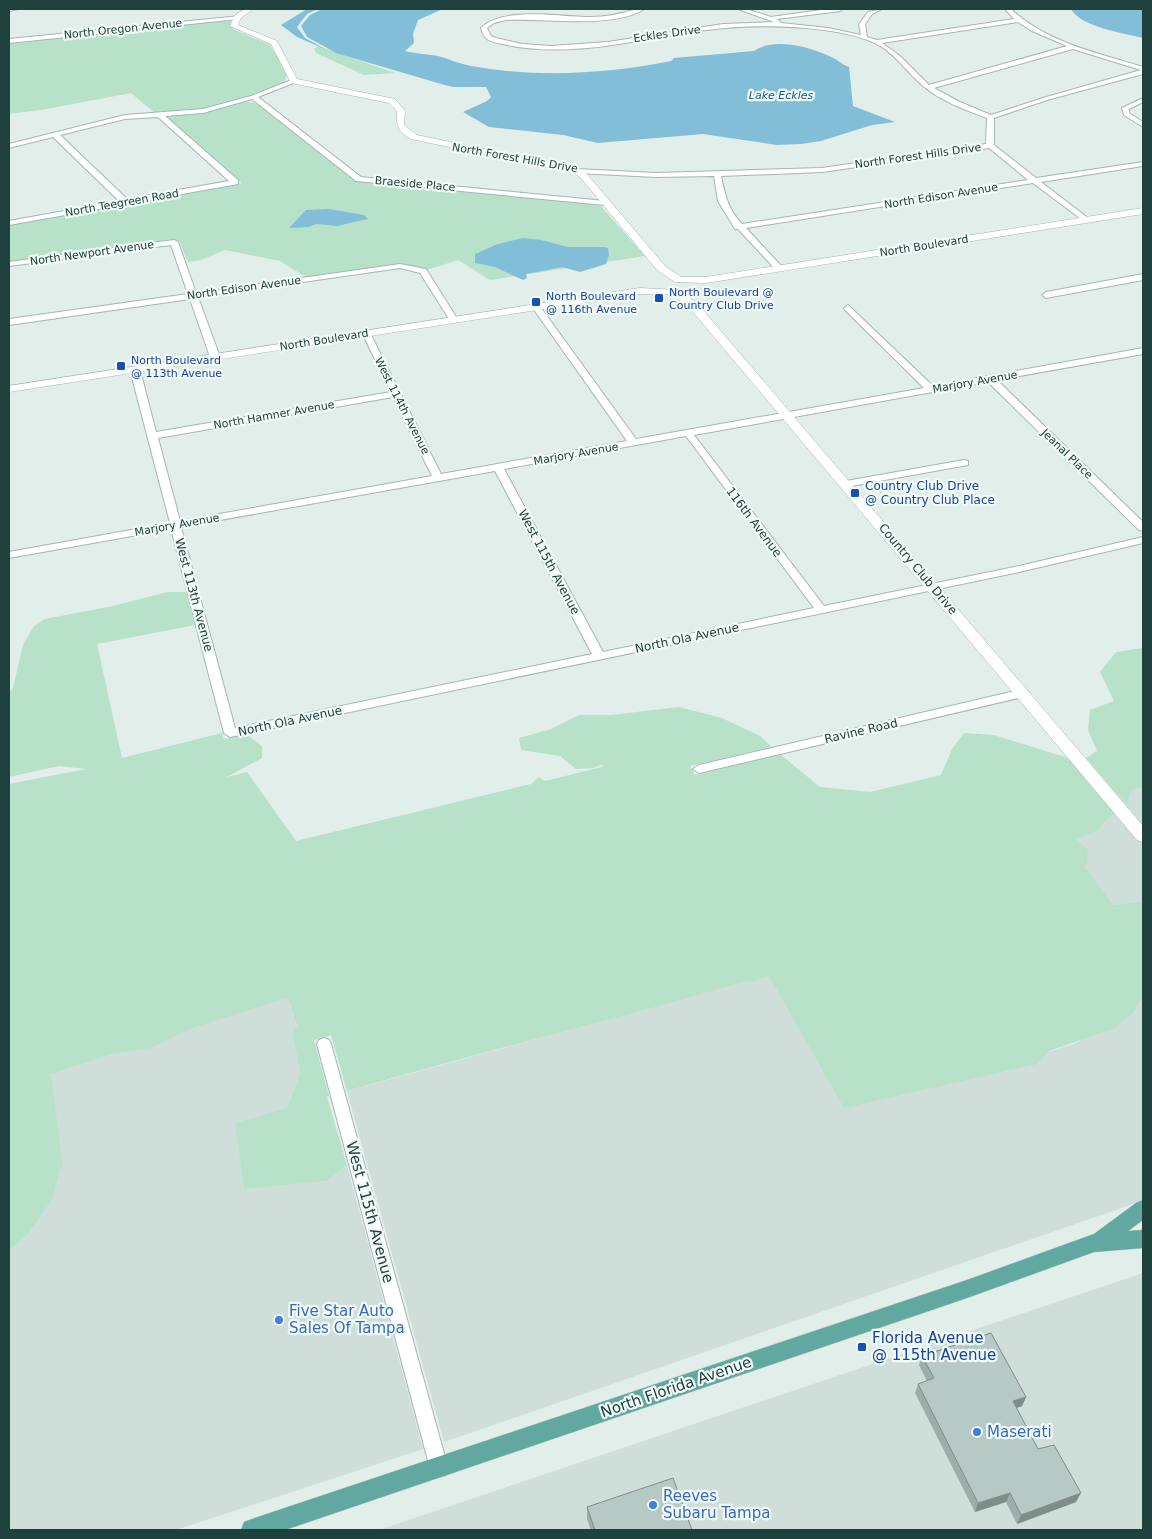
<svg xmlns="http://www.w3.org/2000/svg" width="1152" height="1539" font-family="'DejaVu Sans',sans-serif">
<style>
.built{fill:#cfded9}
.green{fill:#b8e1ca}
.water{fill:#83bed9}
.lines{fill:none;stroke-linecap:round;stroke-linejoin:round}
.minor-casing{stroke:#a3b7b3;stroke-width:2}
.tertiary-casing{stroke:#a3b7b3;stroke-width:1}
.primary-casing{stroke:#c0cac9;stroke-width:1}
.minor{fill:#fff;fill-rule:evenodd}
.tertiary{fill:#fff;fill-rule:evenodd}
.primary{fill:#61a8a1;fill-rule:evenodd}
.wall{fill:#9dada9}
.shaded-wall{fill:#7f8d89}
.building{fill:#b6c9c4;stroke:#7f8d89}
.transit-dot{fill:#1a4fb4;stroke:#f2faf7;stroke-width:2}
.shop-dot{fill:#3f7fe0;stroke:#f2faf7;stroke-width:2}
.labels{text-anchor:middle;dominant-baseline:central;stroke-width:4.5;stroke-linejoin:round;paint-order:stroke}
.far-street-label{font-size:11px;fill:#1f413d;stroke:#f2faf7}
.far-water-label{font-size:11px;font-style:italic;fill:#135e83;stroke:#f2faf7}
.far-transit-label{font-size:11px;fill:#164399;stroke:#f2faf7;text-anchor:start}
.transit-label{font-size:12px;fill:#164399;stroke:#f2faf7;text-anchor:start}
.street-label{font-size:12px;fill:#1f413d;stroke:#f2faf7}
.near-street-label{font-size:15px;fill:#1f413d;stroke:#f2faf7}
.near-shop-label{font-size:15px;fill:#366cbe;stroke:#f2faf7;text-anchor:start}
.near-transit-label{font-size:15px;fill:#164399;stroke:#f2faf7;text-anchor:start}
</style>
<rect width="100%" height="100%" fill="#e1eeea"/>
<g class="built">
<path d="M1143,787V826L1127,806L1131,790Z"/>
<path d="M1116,814L1143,845V901L1112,905L1058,878L1075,839L1099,830L1107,819Z"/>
<path d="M722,973L773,974L1041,1054L1074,1044L1133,1013L1143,997V1198L1136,1203L444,1442L347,1091L708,992Z"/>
<path d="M250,997L288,999L297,1027L292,1032L300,1073L287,1108L244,1188L327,1181L347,1165L423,1449L176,1530H9V1251L27,1235L14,1073Z"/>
<path d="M1143,1273V1530H379Z"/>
</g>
<g class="green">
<path d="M226,19L230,20L233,29L270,45L288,73L284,83C244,104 199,111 155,113L131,93L41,110L9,114V42Z"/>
<path d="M318,46L395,73L364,75L316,53L314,49Z"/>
<path d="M245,101L258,104L345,173L370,182L599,204L645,256L490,280L458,260L427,270L403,265L306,277L280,261L225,250L201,260L188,262L179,241L166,240L9,262V224L242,183L167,118L174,115L204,113Z"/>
<path d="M167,592H186L195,625L97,644L122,758L222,733L224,739L246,734L262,746V758L225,778L212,781L247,772L296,841L531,784L539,777L545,781L602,767L603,764L594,768L576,769L560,756L521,750L519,738L551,729L579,715H611L679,707L722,718L760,736L772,747L690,766L695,775L780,754L820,787L870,792L941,775L952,749L964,733L994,735L1071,759L1116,814L1107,819L1099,830L1076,839L1088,850L1087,864L1084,866L1113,905L1143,901V997L1133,1013L1115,1028L1049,1051L1037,1064L844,1108L769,976L752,982L746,981C717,989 689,998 659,1006C555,1034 451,1061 347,1091L331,1035L314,1040L329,1096L327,1097L347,1165L327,1181L244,1189L235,1123L287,1108L300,1073L292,1032L297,1026L288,999H284L192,1028L151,1048L112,1054L51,1074L63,1167L60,1168L53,1198L27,1235L9,1251V784L86,769L59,766L9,777V693L13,688L23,645L34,626L45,619L113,606Z"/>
<path d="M1143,648V787L1131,790L1127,806L1086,758L1097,751L1088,730L1090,710L1114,701L1100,672L1116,652Z"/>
</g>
<g class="water">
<path d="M307,9H318L307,14L297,27L305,38L327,50L297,37L281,25Z"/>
<path d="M322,9H443L418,20L413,34L414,43L405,51C417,54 427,54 438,56C449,59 460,64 471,66C539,78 605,74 671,61L674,58L754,51C773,37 810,47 829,56C837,59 841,64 849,67L853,106L895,122L872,125L821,141L801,144L777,145L703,134L598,143L563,135L489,127L463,112L487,101L491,97L486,87H453L441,84L336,53L307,37L301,26L310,15Z"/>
<path d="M1071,9H1143V38C1123,33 1081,27 1071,9Z"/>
<path d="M329,209L364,215L368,219L337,226L316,224L309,227L289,228L306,210Z"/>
<path d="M523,238L541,240L568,247H604L608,248L609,255L606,264L580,272L562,267L526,274L527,278L523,280L495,267L475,263V254L498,244Z"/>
</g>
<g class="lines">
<g class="minor-casing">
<g id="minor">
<path d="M9,9H18L9,11Z"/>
<path d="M636,9H644C614,29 543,18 506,20L494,23L487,28L491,36L496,38L522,44L551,46L608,42L723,24L774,22L738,9H746L771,17L828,9H843L840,11L777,19L781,23L828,28L861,35L859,24L868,12L882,9L872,14L865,24L867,37L877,40L1014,19L1005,9H1011C1047,43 1098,53 1143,67V74L1047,100L994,118V145L1036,178L1143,162V166L1041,182L1088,218V222H1085L1033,183L746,228L784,269L777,271L738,229H735L718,201L714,176L656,177L577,173L573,171L577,169L656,173L822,168L986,144L987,118C965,110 941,101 923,86C909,74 898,58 882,47C848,26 766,24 726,28C653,34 581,60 507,45C501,43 491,43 486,38C483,36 482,31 481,28C503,6 560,17 590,17C606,17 621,14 636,9ZM1018,22L1032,31L1067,46L929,85L900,56L882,43ZM1073,49L1141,70L1043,98L991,115L960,102L934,88ZM989,148L1028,180L742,224C728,209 725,195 721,176L822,172Z"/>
<path d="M240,16L238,19L9,43V39Z"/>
<path d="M294,79L296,80V82L258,97L361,177L605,201L609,203L605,205L356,181L252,99L203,113L165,116L238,180V184L9,225V221L119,201L53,137L9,148V144L125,115L203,109L251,96ZM158,117L229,181L127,199L60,135L125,119Z"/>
<path d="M1143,98V102L1129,109V113L1143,122V127L1124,115L1122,108Z"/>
<path d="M174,240L178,242L196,293L400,264L426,269L458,320L451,322L420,273L400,268L198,297L220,357L215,360L210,357L190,299L9,325V319L188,294L171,245L9,266V262Z"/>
<path d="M1143,274V280L1046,298L1042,295L1046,292Z"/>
<path d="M536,304L539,305L636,439L924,388L845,310L844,308L848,305L933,386L1143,348V354L997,380L1143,522V531L1139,530L988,382L694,435L824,606L1019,566L1143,537V543L1019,572L230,737L224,733L171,529L9,558V552L170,523L130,370L135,367L140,370L156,432L391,392L362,333L366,330L370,333L441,474L627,441L532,307ZM393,397L432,476L180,521L158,438ZM686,436L814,608L603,652L504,469ZM495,471L592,654L235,728L181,527Z"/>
<path d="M964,460L968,461V465L846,487L841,484L846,481Z"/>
<path d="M1023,689L1027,690L1029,693L1027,696L699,773L693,769L699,765Z"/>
<path d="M324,1038L329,1040L331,1044L448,1468L446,1475L439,1477L432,1475L430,1468L317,1044L319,1040Z"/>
</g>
</g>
<g class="tertiary-casing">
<g id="tertiary">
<path d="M245,9H253L241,18L238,25L277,41L297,79L395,99L405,111L404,125L417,135L580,169L587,174L665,266L681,277H706L1143,208V214L706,283L675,282L657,270L581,178L574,173L411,139C398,132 396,126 397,111L389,103L291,83L271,44L230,26L235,15Z"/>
<path d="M640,288L678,290L696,302L1143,826V842L1137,840L688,306L670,294H640L9,392V386Z"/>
</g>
</g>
<g class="primary-casing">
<path id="primary" d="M1143,1200V1220L1128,1231L1143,1230V1248L1094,1252L967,1298L285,1530H241L244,1522L252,1519L967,1280L1094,1234L1136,1203Z"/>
</g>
<use href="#minor" class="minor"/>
<use href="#tertiary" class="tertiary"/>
<use href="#primary" class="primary"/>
</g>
<g class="wall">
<path d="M922,1356L1026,1397L1022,1406L1016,1408L1038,1449L1076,1502L1017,1524L1006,1502L975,1512L915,1393L918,1384L927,1381L919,1365Z"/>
<path d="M587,1507L692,1530H591L587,1519Z"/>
</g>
<g class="shaded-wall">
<path d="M1026,1397L1022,1406L1009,1411L1013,1401Z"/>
<path d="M1010,1493L1006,1502L975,1512L978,1503Z"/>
<path d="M1081,1493L1076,1502L1017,1524L1021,1515Z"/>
</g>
<g class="building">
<path d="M991,1333L1026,1397L1013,1401L1038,1449L1054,1445L1081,1493L1021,1515L1010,1493L978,1503L918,1384L934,1378L922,1356Z"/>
<path d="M673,1478L692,1530H595L587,1507Z"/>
</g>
<g class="transit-dot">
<rect x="654" y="293" width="10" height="10" rx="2.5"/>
<rect x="531" y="297" width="10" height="10" rx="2.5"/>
<rect x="116" y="361" width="10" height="10" rx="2.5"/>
<rect x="850" y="488" width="10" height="10" rx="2.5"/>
<rect x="857" y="1342" width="10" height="10" rx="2.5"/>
</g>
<g class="shop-dot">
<circle cx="279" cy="1320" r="5"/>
<circle cx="977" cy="1432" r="5"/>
<circle cx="653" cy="1505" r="5"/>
</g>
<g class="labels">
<g class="far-street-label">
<text transform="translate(123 29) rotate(-6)">North Oregon Avenue</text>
<text transform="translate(667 34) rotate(-8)">Eckles Drive</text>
<text transform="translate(918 156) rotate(-8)">North Forest Hills Drive</text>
<text transform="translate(515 158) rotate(10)">North Forest Hills Drive</text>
<text transform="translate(415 184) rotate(5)">Braeside Place</text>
<text transform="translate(941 196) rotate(-9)">North Edison Avenue</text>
<text transform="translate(122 203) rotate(-10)">North Teegreen Road</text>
<text transform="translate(924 246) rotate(-9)">North Boulevard</text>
<text transform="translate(92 253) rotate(-8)">North Newport Avenue</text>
<text transform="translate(244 288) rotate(-8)">North Edison Avenue</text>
<text transform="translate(324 340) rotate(-9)">North Boulevard</text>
<text transform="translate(975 382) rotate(-10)">Marjory Avenue</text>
<text transform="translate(402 406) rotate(63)">West 114th Avenue</text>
<text transform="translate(274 415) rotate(-10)">North Hamner Avenue</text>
<text transform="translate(576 454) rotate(-10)">Marjory Avenue</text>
<text transform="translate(1067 454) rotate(44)">Jeanal Place</text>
<text transform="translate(177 525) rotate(-10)">Marjory Avenue</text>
</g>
<g class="far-water-label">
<text x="781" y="95">Lake Eckles</text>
</g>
<g class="far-transit-label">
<text x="669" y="292">North Boulevard @<tspan x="669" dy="13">Country Club Drive</tspan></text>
<text x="546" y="296">North Boulevard<tspan x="546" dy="13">@ 116th Avenue</tspan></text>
<text x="131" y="360">North Boulevard<tspan x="131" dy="13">@ 113th Avenue</tspan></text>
</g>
<g class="transit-label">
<text x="865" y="486">Country Club Drive<tspan x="865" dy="14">@ Country Club Place</tspan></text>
</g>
<g class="street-label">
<text transform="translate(754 522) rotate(53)">116th Avenue</text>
<text transform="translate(549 562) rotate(62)">West 115th Avenue</text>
<text transform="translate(918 569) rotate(50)">Country Club Drive</text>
<text transform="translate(194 595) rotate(75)">West 113th Avenue</text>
<text transform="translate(687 638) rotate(-12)">North Ola Avenue</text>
<text transform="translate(290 721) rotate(-12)">North Ola Avenue</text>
<text transform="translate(861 731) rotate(-13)">Ravine Road</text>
</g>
<g class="near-street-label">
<text transform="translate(370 1212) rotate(75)">West 115th Avenue</text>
<text transform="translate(676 1387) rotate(-19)">North Florida Avenue</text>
</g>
<g class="near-shop-label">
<text x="289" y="1311">Five Star Auto<tspan x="289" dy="17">Sales Of Tampa</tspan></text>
<text x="987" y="1432">Maserati</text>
<text x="663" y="1496">Reeves<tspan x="663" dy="17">Subaru Tampa</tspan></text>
</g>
<g class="near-transit-label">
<text x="872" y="1338">Florida Avenue<tspan x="872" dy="17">@ 115th Avenue</tspan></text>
</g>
</g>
<rect width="1152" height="1539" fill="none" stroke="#1f413d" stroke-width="20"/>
</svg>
